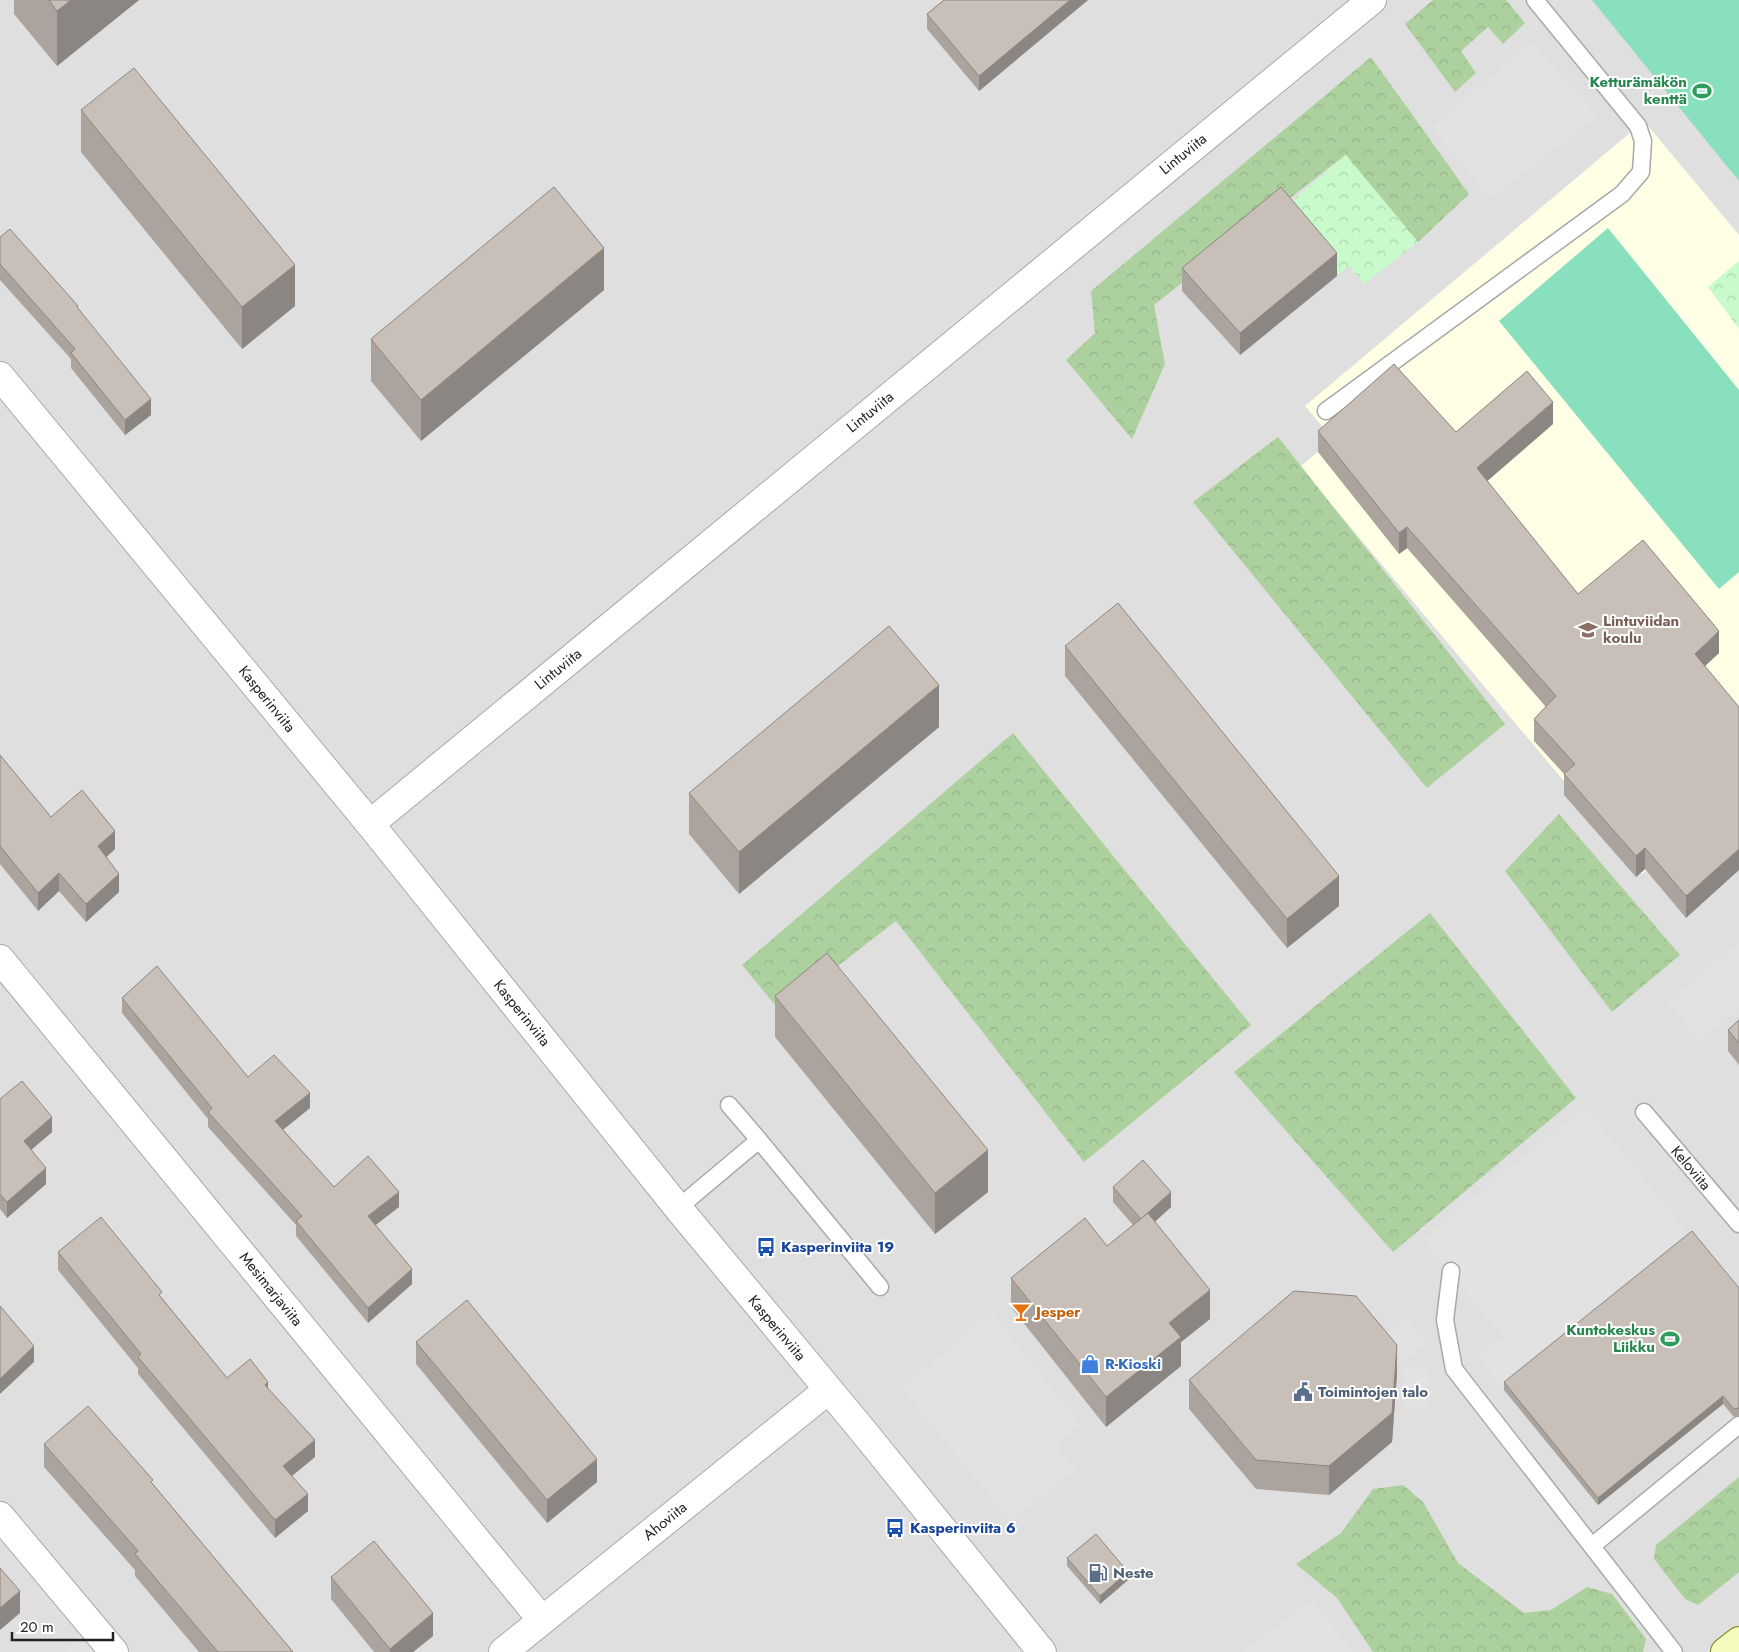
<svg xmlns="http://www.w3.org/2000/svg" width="1739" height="1652" font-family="Jost,sans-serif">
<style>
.residential{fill:#e0dfdf}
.education{fill:#ffffe5}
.forest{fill:url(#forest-crowns)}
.park{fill:url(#park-crowns)}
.pitch{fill:#88e0be}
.parking{fill:#e2e2e2}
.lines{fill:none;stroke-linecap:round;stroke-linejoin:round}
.lane-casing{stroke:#a9a9a9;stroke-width:19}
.street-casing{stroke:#a9a9a9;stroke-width:30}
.secondary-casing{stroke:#707d05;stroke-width:30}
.lane{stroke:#fff;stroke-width:16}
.street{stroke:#fff;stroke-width:28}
.secondary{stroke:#f7fabf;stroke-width:28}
.wall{fill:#aba49e}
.shaded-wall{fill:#8b8681}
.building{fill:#c7bfb8;stroke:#8b8681}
.labels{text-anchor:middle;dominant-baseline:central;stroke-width:4;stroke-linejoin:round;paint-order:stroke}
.leisure-label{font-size:15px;font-weight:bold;fill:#27864d;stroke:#fff;text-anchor:end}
.street-label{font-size:15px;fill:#222;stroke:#fff}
.education-label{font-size:15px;font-weight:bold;fill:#785e54;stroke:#fff;text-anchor:start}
.transit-label{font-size:15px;font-weight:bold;fill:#164399;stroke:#fff;text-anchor:start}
.food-label{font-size:15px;font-weight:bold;fill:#c56008;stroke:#fff;text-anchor:start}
.shop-label{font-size:15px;font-weight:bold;fill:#366cbe;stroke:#fff;text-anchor:start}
.service-label{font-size:15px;font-weight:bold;fill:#4e5e75;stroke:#fff;text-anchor:start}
</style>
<defs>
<pattern id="forest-crowns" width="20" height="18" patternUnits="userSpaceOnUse" patternTransform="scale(1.25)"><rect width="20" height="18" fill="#add19e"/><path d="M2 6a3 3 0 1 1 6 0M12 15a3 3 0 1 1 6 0" fill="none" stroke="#95b388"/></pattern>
<pattern id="park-crowns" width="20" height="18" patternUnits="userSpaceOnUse" patternTransform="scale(1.25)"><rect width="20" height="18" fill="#c8facc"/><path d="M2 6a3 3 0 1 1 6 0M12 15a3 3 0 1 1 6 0" fill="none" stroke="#acd6af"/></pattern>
</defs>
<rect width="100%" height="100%" fill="#f2efe9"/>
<rect class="residential" x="0" y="0" width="1739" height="1652"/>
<path class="education" d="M1644,121L1739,235V793L1642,874L1300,467L1333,439L1305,406Z"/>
<g class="forest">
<path d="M1433,0H1506L1525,23L1503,44L1488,27L1461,51L1476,73L1455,92L1405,24Z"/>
<path d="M1371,57L1469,194L1418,242L1345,155L1154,305L1165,364L1132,439L1066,360L1095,333L1091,291Z"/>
<path d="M1278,437L1505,724L1427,788L1193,502Z"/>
<path d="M1013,733L1251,1025L1084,1162L896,921L780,1011L742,965Z"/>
<path d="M1559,814L1680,955L1612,1012L1505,871Z"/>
<path d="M1430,913L1576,1098L1393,1252L1234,1072Z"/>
<path d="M1739,1477V1572L1698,1605L1685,1599L1654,1559L1656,1545Z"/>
<path d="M1403,1485L1423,1502L1458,1563L1524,1613L1551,1610L1587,1587L1612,1594L1646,1639L1643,1652H1373L1337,1598L1296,1564L1341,1533L1373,1489Z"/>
</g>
<g class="park">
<path d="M1346,155L1418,242L1364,284L1349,266L1337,276L1281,210Z"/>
<path d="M1739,261V329L1708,287Z"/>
</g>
<g class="pitch">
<path d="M1592,0H1739V181Z"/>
<path d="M1608,228L1739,390V572L1719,589L1499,321Z"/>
</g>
<g class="parking">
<path d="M1531,42L1597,116L1491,199L1432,128Z"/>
<path d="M1739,942V1009L1700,1041L1667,1002Z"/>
<path d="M1585,1107L1692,1238L1504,1390L1478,1357L1503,1337L1423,1239Z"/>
<path d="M991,1312L1081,1425L1056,1445L1076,1470L1011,1521L902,1389Z"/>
<path d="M1406,1318L1427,1343L1406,1361L1384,1336Z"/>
<path d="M1404,1366L1429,1369L1426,1409L1402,1406Z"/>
<path d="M1312,1600L1353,1652H1243Z"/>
<path d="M88,1628L107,1652H68L64,1648Z"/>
</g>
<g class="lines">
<g class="lane-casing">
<g id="lane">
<path d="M1326,411L1622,194L1641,172L1643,141L1638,126L1535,0"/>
<path d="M729,1105L759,1140"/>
<path d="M1644,1112L1739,1224"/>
<path d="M678,1208L759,1140L880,1287"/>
<path d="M1451,1271L1445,1320L1454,1369L1674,1652"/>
<path d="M1592,1546L1739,1425"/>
</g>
</g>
<g class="street-casing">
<g id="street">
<path d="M0,376L370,824L678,1208L863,1431L1042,1652"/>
<path d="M370,824L1372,0"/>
<path d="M0,959L542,1620"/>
<path d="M0,1516L114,1652"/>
<path d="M503,1652L828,1390"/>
</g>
</g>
<g class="secondary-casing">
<path id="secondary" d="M1725,1652L1739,1641"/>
</g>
<use href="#lane" class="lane"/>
<use href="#street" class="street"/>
<use href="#secondary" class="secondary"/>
</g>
<g class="wall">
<path d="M14,0H139L57,66L14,14Z"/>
<path d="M944,0H1088L979,91L927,29V14Z"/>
<path d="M81,110L295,306L242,349L81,152Z"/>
<path d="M0,237L78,310L151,415L125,435L71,368V359L0,280Z"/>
<path d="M1182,268L1337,276L1240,355L1182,291Z"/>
<path d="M604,290L421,441L371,381V339Z"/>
<path d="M1553,424L1487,481L1578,594L1719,653L1705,666L1686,918L1645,869L1636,877L1564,795V774L1534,741V719L1546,707L1407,548L1399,554L1318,452V431L1456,432Z"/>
<path d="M1065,646L1339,906L1287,948L1065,676Z"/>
<path d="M939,727L739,894L689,834V793Z"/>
<path d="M0,755L51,817L115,849L106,857L119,892L86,922L59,891L38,911L0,864Z"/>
<path d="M775,996L988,1192L935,1234L775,1037Z"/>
<path d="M122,998L248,1077L310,1108L283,1130L334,1187L399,1207L375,1225L412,1284L368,1323L296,1236V1225L208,1127V1119L122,1013Z"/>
<path d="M1739,1020V1065L1728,1051V1030Z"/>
<path d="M0,1099L52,1132L31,1150L46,1184L7,1218L0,1209Z"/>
<path d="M1113,1187L1171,1207L1155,1222L1210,1319L1181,1342V1366L1106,1427L1011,1307V1278L1107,1246L1133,1225L1113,1202Z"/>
<path d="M58,1252L162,1298L227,1378L268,1389L315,1457L292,1476L308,1511L275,1538L138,1374V1368L58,1270Z"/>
<path d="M1739,1288V1416L1734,1417L1723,1404L1598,1505L1504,1390V1382Z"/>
<path d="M416,1342L597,1482L547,1523L416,1364Z"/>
<path d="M1397,1374L1392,1442L1329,1495L1256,1489L1189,1409V1380Z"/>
<path d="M44,1444L153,1484L293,1652H199L135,1576V1570L44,1467Z"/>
<path d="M1067,1558L1128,1580L1100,1604L1067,1566Z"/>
<path d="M331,1577L433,1636L413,1652H374L331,1599Z"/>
</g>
<g class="shaded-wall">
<path d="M71,0H139L57,66V11Z"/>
<path d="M1070,0H1088L979,91V76Z"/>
<path d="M604,248V290L421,441V400Z"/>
<path d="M1337,253V276L1240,355V333Z"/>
<path d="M295,265V306L242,349V307Z"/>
<path d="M151,399V415L125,435V420Z"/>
<path d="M1553,402V424L1477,490V468Z"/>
<path d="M1407,527V548L1399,554V533Z"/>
<path d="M1719,631V653L1695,675V654Z"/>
<path d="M939,685V727L739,894V852Z"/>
<path d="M115,831V849L98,865V846Z"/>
<path d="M1645,848V869L1636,877V856Z"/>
<path d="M1739,849V870L1686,918V896Z"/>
<path d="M59,873V891L38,911V893Z"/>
<path d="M119,874V892L86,922V904Z"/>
<path d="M1339,876V906L1287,948V919Z"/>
<path d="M310,1093V1108L275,1136V1121Z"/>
<path d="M52,1117V1132L24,1156V1141Z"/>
<path d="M988,1150V1192L935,1234V1193Z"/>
<path d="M46,1168V1184L7,1218V1202Z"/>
<path d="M399,1192V1207L368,1231V1216Z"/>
<path d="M1171,1192V1207L1141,1234V1219Z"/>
<path d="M412,1269V1284L368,1323V1308Z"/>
<path d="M1210,1290V1319L1181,1342V1366L1106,1427V1397L1169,1323Z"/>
<path d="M1397,1345V1374L1392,1442L1329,1495V1466Z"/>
<path d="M34,1346V1362L0,1394V1379Z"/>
<path d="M268,1382V1399L265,1385Z"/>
<path d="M1723,1396V1404L1598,1505V1498Z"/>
<path d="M315,1440V1457L283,1483V1466Z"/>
<path d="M597,1459V1482L547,1523V1500Z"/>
<path d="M308,1494V1511L275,1538V1520Z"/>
<path d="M1128,1572V1580L1100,1604V1596Z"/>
<path d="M20,1591V1613L0,1630V1608Z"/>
<path d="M433,1613V1636L413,1652H390V1649Z"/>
</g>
<g class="building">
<path d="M49,0H71L57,11Z"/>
<path d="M944,0H1070L979,76L927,14Z"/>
<path d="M134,68L295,265L242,307L81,110Z"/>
<path d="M554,187L604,248L421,400L371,339Z"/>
<path d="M1281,187L1337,253L1240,333L1182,268Z"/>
<path d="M10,229L78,306L77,307L151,399L125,420L71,353L75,349L0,264V237Z"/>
<path d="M1394,364L1456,432L1527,371L1553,402L1477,468L1578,594L1643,540L1719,631L1695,654L1739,707V849L1686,896L1645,848L1636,856L1564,774L1575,764L1534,719L1556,696L1407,527L1399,533L1318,431Z"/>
<path d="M1118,603L1339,876L1287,919L1065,646Z"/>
<path d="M889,626L939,685L739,852L689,793Z"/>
<path d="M0,755L51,817L82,790L115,831L98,846L119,874L86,904L59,873L38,893L0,846Z"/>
<path d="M827,953L988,1150L935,1193L775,996Z"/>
<path d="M157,966L248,1077L274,1055L310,1093L275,1121L334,1187L368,1156L399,1192L368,1216L412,1269L368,1308L296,1221L302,1216L208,1112L212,1108L122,998Z"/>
<path d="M1739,1020V1043L1728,1030Z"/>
<path d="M22,1081L52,1117L24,1141L46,1168L7,1202L0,1194V1099Z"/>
<path d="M1143,1160L1171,1192L1141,1219L1113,1187Z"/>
<path d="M1148,1213L1210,1290L1169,1323L1181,1337L1106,1397L1011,1278L1085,1218L1107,1246Z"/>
<path d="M101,1217L162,1292L159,1295L227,1378L250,1359L268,1382L265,1385L315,1440L283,1466L308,1494L275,1520L138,1357L141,1354L58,1252Z"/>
<path d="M1692,1231L1739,1288V1408L1734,1409L1723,1396L1598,1498L1504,1382Z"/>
<path d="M1294,1291L1356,1296L1397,1345L1392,1413L1329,1466L1256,1460L1189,1380Z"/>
<path d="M467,1300L597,1459L547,1500L416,1342Z"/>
<path d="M0,1306L34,1346L0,1379Z"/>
<path d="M88,1406L153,1480L151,1482L293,1652H218L135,1554L138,1551L44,1444Z"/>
<path d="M1096,1534L1128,1572L1100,1596L1067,1558Z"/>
<path d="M374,1541L433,1613L390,1649L331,1577Z"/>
<path d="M0,1568L20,1591L0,1608Z"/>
</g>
<defs>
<g id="stadium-bare" transform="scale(1.5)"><path d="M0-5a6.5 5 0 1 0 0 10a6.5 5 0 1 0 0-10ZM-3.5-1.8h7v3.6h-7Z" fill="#2e9e5b" stroke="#fff" stroke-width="2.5" paint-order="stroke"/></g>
<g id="school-bare" transform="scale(1.5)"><path d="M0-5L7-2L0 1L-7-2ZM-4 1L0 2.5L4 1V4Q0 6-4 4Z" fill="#8d6e63" stroke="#fff" stroke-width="2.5" paint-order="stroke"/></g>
<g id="bus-bare" transform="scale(1.5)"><path d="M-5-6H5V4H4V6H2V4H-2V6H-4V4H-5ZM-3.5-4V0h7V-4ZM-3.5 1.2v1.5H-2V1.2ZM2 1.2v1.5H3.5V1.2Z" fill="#1a4fb4" stroke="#fff" stroke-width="2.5" paint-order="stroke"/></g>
<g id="bar-bare" transform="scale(1.5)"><path d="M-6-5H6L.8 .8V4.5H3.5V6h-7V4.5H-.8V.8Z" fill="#e8710a" stroke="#fff" stroke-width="2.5" paint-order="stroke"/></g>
<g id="shop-bare" transform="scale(1.5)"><path d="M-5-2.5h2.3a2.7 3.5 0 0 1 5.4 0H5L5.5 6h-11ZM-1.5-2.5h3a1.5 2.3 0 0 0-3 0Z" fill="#3f7fe0" stroke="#fff" stroke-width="2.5" paint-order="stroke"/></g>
<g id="civic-bare" transform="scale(1.5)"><path d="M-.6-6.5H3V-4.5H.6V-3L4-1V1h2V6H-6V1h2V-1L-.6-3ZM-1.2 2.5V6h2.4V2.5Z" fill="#5c6f8a" stroke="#fff" stroke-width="2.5" paint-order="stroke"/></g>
<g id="fuel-bare" transform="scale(1.5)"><path d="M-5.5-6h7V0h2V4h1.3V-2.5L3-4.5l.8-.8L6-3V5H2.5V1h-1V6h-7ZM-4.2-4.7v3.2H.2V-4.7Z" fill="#5c6f8a" stroke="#fff" stroke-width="2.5" paint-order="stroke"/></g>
</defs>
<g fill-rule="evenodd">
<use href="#stadium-bare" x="1702" y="91"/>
<use href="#school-bare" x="1588" y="630"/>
<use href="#bus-bare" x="766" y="1247"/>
<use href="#bar-bare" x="1021" y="1312"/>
<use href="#stadium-bare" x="1670" y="1339"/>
<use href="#shop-bare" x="1090" y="1364"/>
<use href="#civic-bare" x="1303" y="1392"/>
<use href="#bus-bare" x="895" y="1528"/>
<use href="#fuel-bare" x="1098" y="1573"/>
</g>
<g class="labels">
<g class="leisure-label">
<text x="1687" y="82">Ketturämäkön<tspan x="1687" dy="17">kenttä</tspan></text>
<text x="1655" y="1330">Kuntokeskus<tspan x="1655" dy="17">Liikku</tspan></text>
</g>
<g class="street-label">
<text transform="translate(1183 154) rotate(-39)">Lintuviita</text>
<text transform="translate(870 412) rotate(-39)">Lintuviita</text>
<text transform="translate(558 669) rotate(-39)">Lintuviita</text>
<text transform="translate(267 699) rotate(51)">Kasperinviita</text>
<text transform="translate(522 1013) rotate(51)">Kasperinviita</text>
<text transform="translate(1691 1168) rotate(50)">Keloviita</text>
<text transform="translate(271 1289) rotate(51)">Mesimarjaviita</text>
<text transform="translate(777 1328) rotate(50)">Kasperinviita</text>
<text transform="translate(665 1521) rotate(-39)">Ahoviita</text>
</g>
<g class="education-label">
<text x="1603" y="621">Lintuviidan<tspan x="1603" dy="17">koulu</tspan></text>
</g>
<g class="transit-label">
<text x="781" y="1247">Kasperinviita 19</text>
<text x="910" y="1528">Kasperinviita 6</text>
</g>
<g class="food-label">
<text x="1036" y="1312">Jesper</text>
</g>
<g class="shop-label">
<text x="1105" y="1364">R-Kioski</text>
</g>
<g class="service-label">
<text x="1318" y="1392">Toimintojen talo</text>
<text x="1113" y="1573">Neste</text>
</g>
</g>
<path d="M12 1632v8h101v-8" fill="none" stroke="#222222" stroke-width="2.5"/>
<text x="20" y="1632" font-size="15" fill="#222222" stroke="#ffffff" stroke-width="4" paint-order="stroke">20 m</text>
</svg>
